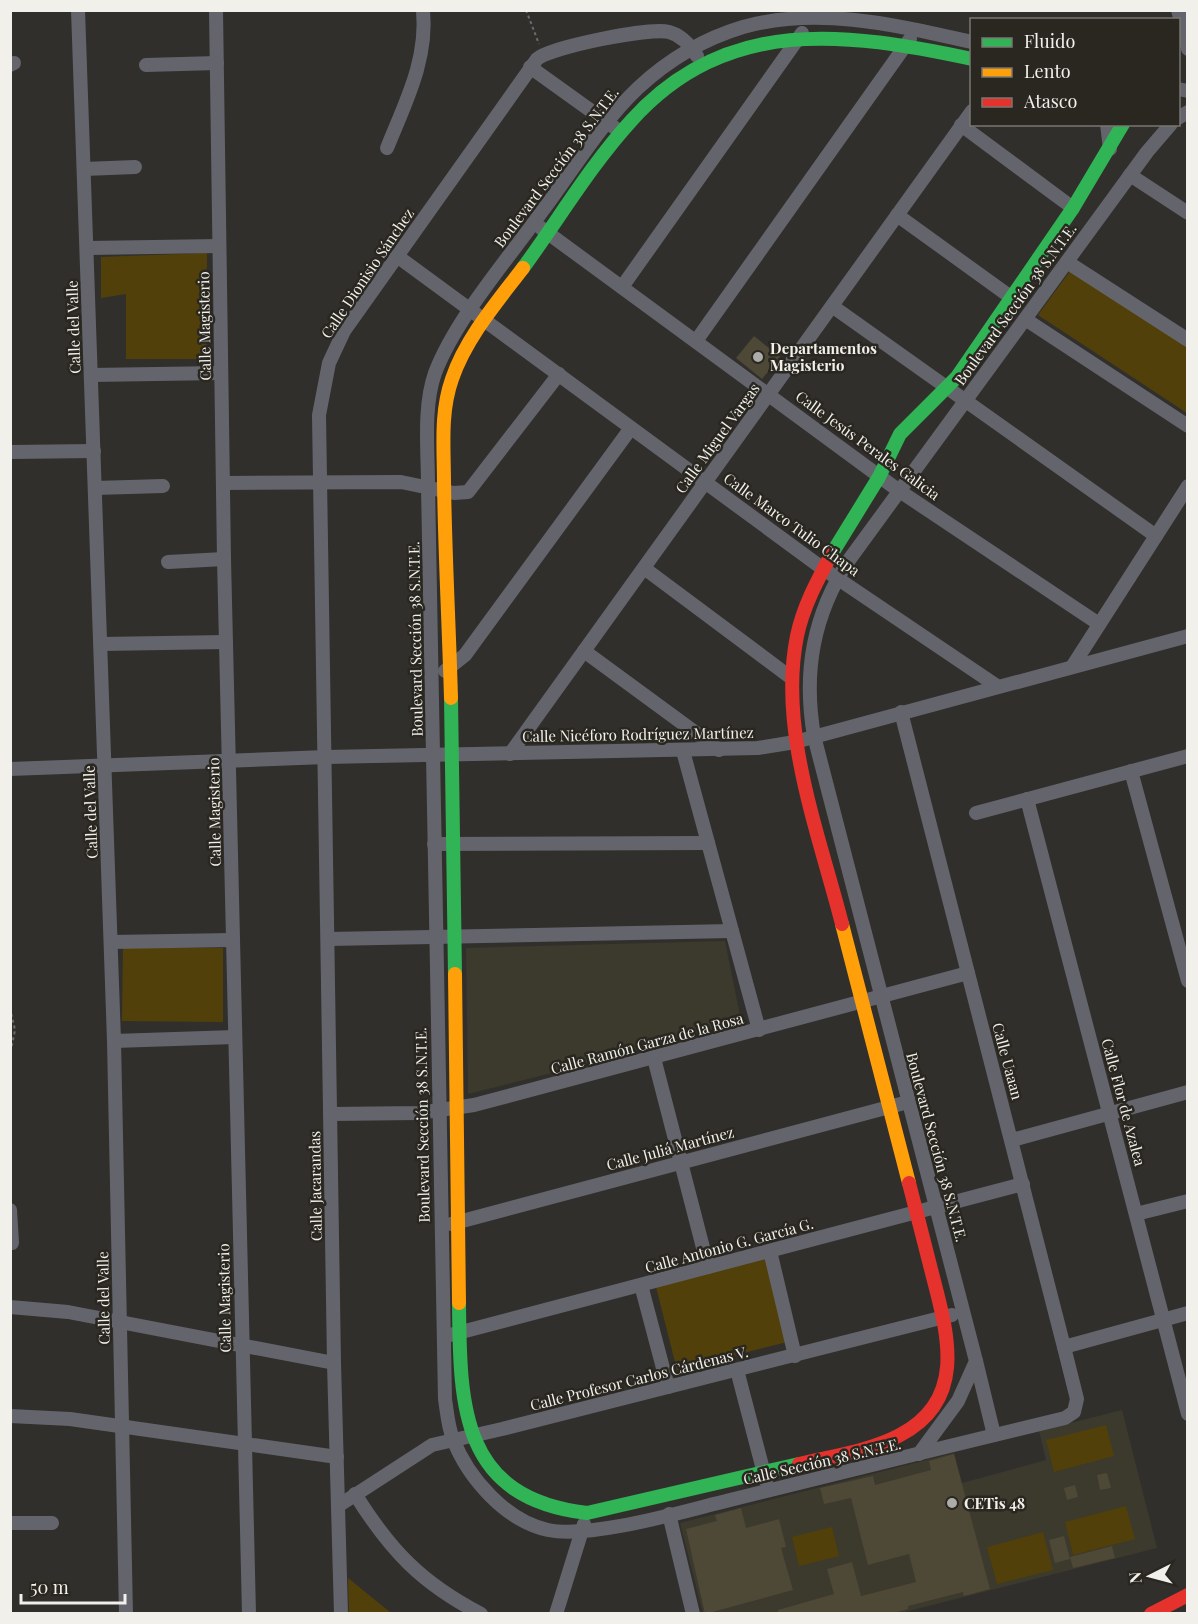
<svg xmlns="http://www.w3.org/2000/svg" width="1198" height="1624" font-family="'Playfair Display',serif">
<style>
.built{fill:#3c392d}
.green{fill:#52400a}
.building{fill:#4e4836}
.lines{fill:none;stroke-linecap:round;stroke-linejoin:round}
.path{stroke:#6a6b6f;stroke-width:2;stroke-dasharray:3 3;stroke-linecap:butt}
.street{stroke:#64656c;stroke-width:14}
.fast{stroke:#30b455;stroke-width:14}
.slow{stroke:#ff9f0a;stroke-width:14}
.jam{stroke:#e5322d;stroke-width:14}
.poi-dot{fill:#aeaca8;stroke:#292720;stroke-width:2}
.labels{text-anchor:middle;dominant-baseline:central;stroke-width:5;stroke-linejoin:round;paint-order:stroke}
.street-label{font-size:15px;fill:#f1f0eb;stroke:#292720}
.poi-label{font-size:15px;font-weight:bold;fill:#f1f0eb;stroke:#292720;text-anchor:start}
</style>
<rect width="100%" height="100%" fill="#312f2c"/>
<g class="built">
<path d="M725,941L742,1025L468,1094L466,948Z"/>
<path d="M1122,1410L1157,1548L901,1613H703L680,1523L954,1453L962,1483L1046,1460L1039,1431Z"/>
</g>
<g class="green">
<path d="M207,253L206,359H126V294L101,298V257Z"/>
<path d="M1070,271L1187,346V413L1038,315Z"/>
<path d="M123,947L223,948V1022L122,1021Z"/>
<path d="M765,1257L787,1342L677,1370L656,1287Z"/>
<path d="M1106,1425L1114,1456L1054,1472L1046,1440Z"/>
<path d="M1126,1506L1135,1539L1073,1555L1065,1522Z"/>
<path d="M832,1527L839,1556L799,1566L792,1537Z"/>
<path d="M1043,1532L1053,1570L997,1584L987,1547Z"/>
<path d="M348,1578L391,1613H349Z"/>
</g>
<g class="building">
<path d="M754,336L780,357L762,379L736,358Z"/>
<path d="M954,1454L990,1589L964,1596L963,1592L908,1606V1609L890,1614H778V1610L834,1594L827,1569L852,1562L861,1596L916,1582L909,1554L868,1565L851,1498L824,1504L820,1488L873,1476L875,1485L931,1470L929,1461Z"/>
<path d="M1107,1473L1111,1488L1100,1490L1097,1475Z"/>
<path d="M1075,1485L1078,1497L1067,1500L1064,1488Z"/>
<path d="M741,1508L746,1528L779,1519L786,1547L781,1548L793,1590L705,1614L686,1529L717,1521L715,1515Z"/>
<path d="M1064,1536L1070,1559L1055,1563L1049,1540Z"/>
<path d="M1112,1546L1115,1558L1073,1568L1070,1557Z"/>
</g>
<g class="lines">
<g class="path">
<path d="M526,10L539,44"/>
<path d="M10,1008L15,1030L10,1055"/>
</g>
<g class="street">
<path d="M78,10L114,1041L126,1614"/>
<path d="M216,10L224,559L249,1614"/>
<path d="M1178,10L1188,49"/>
<path d="M10,65L14,63"/>
<path d="M146,65L217,63"/>
<path d="M530,67L615,128"/>
<path d="M1178,89L1188,91"/>
<path d="M1178,118L1188,112"/>
<path d="M1107,124L1110,149"/>
<path d="M961,125L1073,208"/>
<path d="M387,148C405,103 428,60 423,10"/>
<path d="M84,169L135,167"/>
<path d="M1130,175L1188,213"/>
<path d="M897,215L1012,298"/>
<path d="M541,228L898,490L1099,624"/>
<path d="M87,248L219,246"/>
<path d="M397,256L822,568L997,686"/>
<path d="M1067,262L1188,340"/>
<path d="M622,287L802,33"/>
<path d="M832,306L1156,536"/>
<path d="M1025,319L1188,426"/>
<path d="M696,341L910,39"/>
<path d="M91,375L221,373"/>
<path d="M10,452L94,451"/>
<path d="M223,483L401,482L454,493L468,492L559,374"/>
<path d="M95,488L163,486"/>
<path d="M168,562L224,559"/>
<path d="M644,568L790,677"/>
<path d="M101,644L226,642"/>
<path d="M584,651L719,750"/>
<path d="M1072,667L1188,486"/>
<path d="M445,671L465,655L631,428"/>
<path d="M901,712L1064,1347L1077,1399L1074,1412L1065,1418C953,1445 842,1472 730,1500C684,1511 592,1539 548,1530C506,1521 468,1478 453,1439C448,1427 447,1412 445,1399L428,486C428,450 423,407 435,373C456,318 509,258 543,210C573,170 601,123 638,88C668,60 703,39 743,27C819,6 896,25 972,42"/>
<path d="M683,751L759,1030"/>
<path d="M510,754L972,111"/>
<path d="M10,769L326,757L758,748L795,742L1188,636"/>
<path d="M1131,771L1188,981"/>
<path d="M1027,799L1188,1414"/>
<path d="M976,813L1188,756"/>
<path d="M434,844L708,843"/>
<path d="M328,939L732,931"/>
<path d="M111,942L233,940"/>
<path d="M114,1041L235,1037"/>
<path d="M654,1058L708,1267"/>
<path d="M330,1114L419,1113L474,1105L968,973"/>
<path d="M1012,1140L1188,1092"/>
<path d="M10,1210L12,1243"/>
<path d="M1136,1214L1188,1201"/>
<path d="M451,1224L908,1102"/>
<path d="M770,1251L795,1356"/>
<path d="M641,1285L668,1387"/>
<path d="M10,1307L68,1312L334,1363"/>
<path d="M450,1335L1023,1184"/>
<path d="M1064,1347L1188,1313"/>
<path d="M976,1361L994,1435"/>
<path d="M737,1370L766,1481"/>
<path d="M10,1416L70,1419L337,1457"/>
<path d="M919,1454L958,1401L976,1361L814,736C803,672 813,615 849,560L1147,152L1171,124"/>
<path d="M355,1494C390,1550 421,1583 481,1614"/>
<path d="M338,1506L432,1445L502,1429L952,1315"/>
<path d="M669,1514L693,1614"/>
<path d="M10,1523H52"/>
<path d="M341,1614L334,1363L319,415L329,363L344,331L537,59C551,47 650,27 669,32C681,35 690,45 697,56"/>
<path d="M556,1614L584,1524"/>
</g>
<g class="fast">
<path d="M523,268C559,219 590,166 631,121C726,15 846,32 972,59"/>
<path d="M831,555L879,477L900,434L957,377L1073,208L1123,124"/>
<path d="M451,698L455,974"/>
<path d="M459,1303C460,1406 460,1498 587,1513L799,1464"/>
</g>
<g class="slow">
<path d="M451,698C449,626 445,555 444,483C444,448 440,413 452,379C466,338 497,302 523,268"/>
<path d="M842,924L909,1183"/>
<path d="M455,974L459,1303"/>
</g>
<g class="jam">
<path d="M831,555C817,581 803,607 797,636C778,729 819,834 842,924"/>
<path d="M799,1464C833,1456 870,1451 900,1435C967,1400 948,1335 933,1277C925,1246 917,1215 909,1183"/>
<path d="M1151,1614L1188,1595"/>
</g>
</g>
<g class="poi-dot">
<circle cx="758" cy="357" r="6"/>
<circle cx="952" cy="1503" r="6"/>
</g>
<g class="labels">
<g class="street-label">
<text transform="translate(556 167) rotate(-53)">Boulevard Sección 38 S.N.T.E.</text>
<text transform="translate(367 273) rotate(-56)">Calle Dionisio Sánchez</text>
<text transform="translate(1015 304) rotate(-54)">Boulevard Sección 38 S.N.T.E.</text>
<text transform="translate(204 326) rotate(-91)">Calle Magisterio</text>
<text transform="translate(73 327) rotate(-92)">Calle del Valle</text>
<text transform="translate(717 438) rotate(-54)">Calle Miguel Vargas</text>
<text transform="translate(868 445) rotate(36)">Calle Jesús Perales Galicia</text>
<text transform="translate(792 524) rotate(36)">Calle Marco Tulio Chapa</text>
<text transform="translate(415 639) rotate(-91)">Boulevard Sección 38 S.N.T.E.</text>
<text transform="translate(638 734) rotate(-1)">Calle Nicéforo Rodríguez Martínez</text>
<text transform="translate(90 812) rotate(-92)">Calle del Valle</text>
<text transform="translate(214 812) rotate(-91)">Calle Magisterio</text>
<text transform="translate(647 1043) rotate(-15)">Calle Ramón Garza de la Rosa</text>
<text transform="translate(1008 1061) rotate(75)">Calle Uaaan</text>
<text transform="translate(1124 1102) rotate(75)">Calle Flor de Azalea</text>
<text transform="translate(422 1125) rotate(-91)">Boulevard Sección 38 S.N.T.E.</text>
<text transform="translate(937 1147) rotate(75)">Boulevard Sección 38 S.N.T.E.</text>
<text transform="translate(670 1148) rotate(-15)">Calle Juliá Martínez</text>
<text transform="translate(315 1186) rotate(-91)">Calle Jacarandas</text>
<text transform="translate(729 1245) rotate(-15)">Calle Antonio G. García G.</text>
<text transform="translate(103 1298) rotate(-91)">Calle del Valle</text>
<text transform="translate(224 1298) rotate(-91)">Calle Magisterio</text>
<text transform="translate(639 1378) rotate(-14)">Calle Profesor Carlos Cárdenas V.</text>
<text transform="translate(822 1461) rotate(-13)">Calle Sección 38 S.N.T.E.</text>
</g>
<g class="poi-label">
<text x="770" y="348">Departamentos<tspan x="770" dy="17">Magisterio</tspan></text>
<text x="964" y="1503">CETis 48</text>
</g>
</g>
<rect width="1198" height="1624" fill="none" stroke="#f1f0eb" stroke-width="24"/>
<rect x="970" y="18" width="210" height="108" fill="#292720" stroke="#797771" stroke-width="1.5"/>
<rect x="982" y="38" width="30" height="9" fill="#30b455" stroke="#797771" stroke-width="1.5"/>
<text x="1024" y="48" font-size="18" fill="#f1f0eb">Fluido</text>
<rect x="982" y="68" width="30" height="9" fill="#ff9f0a" stroke="#797771" stroke-width="1.5"/>
<text x="1024" y="78" font-size="18" fill="#f1f0eb">Lento</text>
<rect x="982" y="98" width="30" height="9" fill="#e5322d" stroke="#797771" stroke-width="1.5"/>
<text x="1024" y="108" font-size="18" fill="#f1f0eb">Atasco</text>
<g transform="translate(1150 1576) rotate(264)" stroke="#292720" stroke-width="4.5" paint-order="stroke">
<path d="M0-4.5L10 22L0 15L-10 22Z" fill="#f1f0eb"/>
<text y="-9" font-size="16" font-weight="bold" text-anchor="middle" fill="#f1f0eb">N</text>
</g>
<path d="M21 1594v9h104v-9" fill="none" stroke="#f1f0eb" stroke-width="3"/>
<text x="30" y="1594" font-size="18" fill="#f1f0eb" stroke="#292720" stroke-width="4.5" paint-order="stroke">50 m</text>
</svg>
